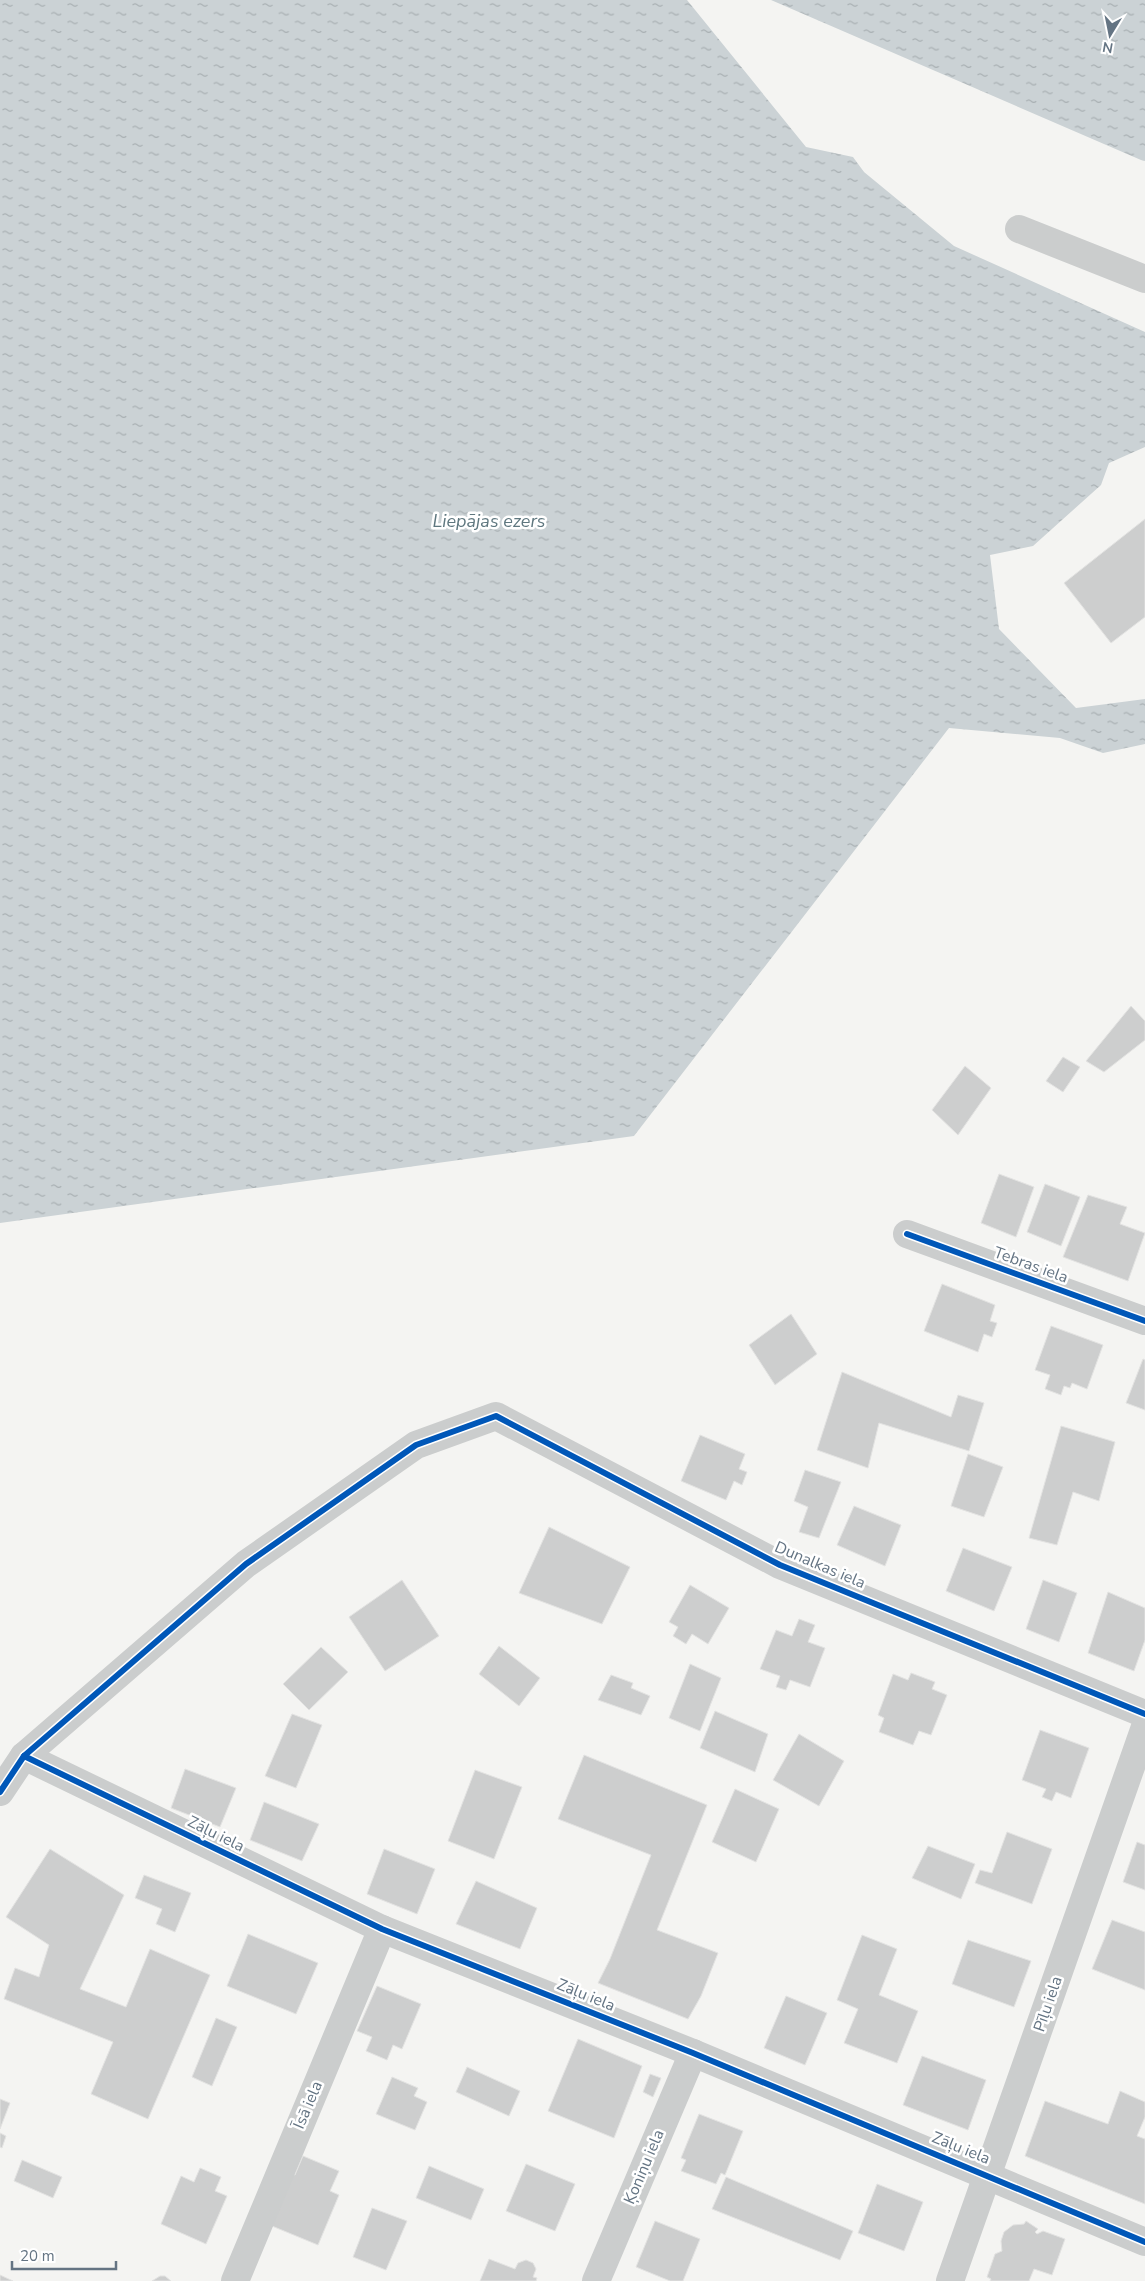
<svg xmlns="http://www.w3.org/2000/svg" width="1145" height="2281" font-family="'Nunito Sans',sans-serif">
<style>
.water{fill:url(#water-ripples)}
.building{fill:#cdcece;stroke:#e3e3e2}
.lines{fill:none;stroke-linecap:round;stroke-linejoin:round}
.street{stroke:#cbcdcd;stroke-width:28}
.cycleway-casing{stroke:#fff;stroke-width:9}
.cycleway{stroke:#0057b8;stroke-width:6}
.labels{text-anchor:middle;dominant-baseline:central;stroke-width:5;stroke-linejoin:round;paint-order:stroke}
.street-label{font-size:16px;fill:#647483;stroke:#fff}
.water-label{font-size:18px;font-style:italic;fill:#5f777f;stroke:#fff}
</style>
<defs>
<pattern id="water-ripples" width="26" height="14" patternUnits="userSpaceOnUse" patternTransform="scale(1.25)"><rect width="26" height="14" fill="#cbd2d5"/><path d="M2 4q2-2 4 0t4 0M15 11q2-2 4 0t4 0" fill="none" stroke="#a8afb2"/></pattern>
</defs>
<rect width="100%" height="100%" fill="#f4f4f2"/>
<g class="water">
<path d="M0,0H687L806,147L853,157L864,172L954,246L1145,332V447L1109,463L1101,485L1033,546L990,555L999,629L1076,708L1145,699V744L1103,753L1060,738L949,728L634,1136L0,1223Z"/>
<path d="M771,0H1145V161L1141,160Z"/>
</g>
<g class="building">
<path d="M1145,519V617L1111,643L1064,583Z"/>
<path d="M1131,1006L1145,1021V1040L1104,1072L1086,1061Z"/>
<path d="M1063,1057L1080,1067L1063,1092L1046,1081Z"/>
<path d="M965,1066L991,1088L958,1135L932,1110Z"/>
<path d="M999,1174L1034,1187L1016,1237L981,1223Z"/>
<path d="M1045,1184L1080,1197L1061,1246L1027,1232Z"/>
<path d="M1088,1195L1127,1207L1120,1224L1145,1233L1128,1281L1063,1257Z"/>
<path d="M942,1284L995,1305L990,1321L997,1323L992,1337L984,1334L978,1352L924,1331Z"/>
<path d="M791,1314L817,1354L775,1385L749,1345Z"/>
<path d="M1051,1326L1103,1345L1087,1389L1072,1383L1070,1388L1064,1386L1061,1395L1045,1389L1050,1375L1035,1370Z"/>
<path d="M1143,1359L1145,1360V1410L1126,1403Z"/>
<path d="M842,1372L951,1417L958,1395L984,1403L969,1451L879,1423L868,1468L817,1450Z"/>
<path d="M1061,1426L1115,1442L1099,1501L1073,1492L1057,1545L1029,1538Z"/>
<path d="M700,1435L745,1454L739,1469L747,1472L742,1485L734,1481L726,1500L681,1481Z"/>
<path d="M968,1454L1003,1467L984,1517L951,1506Z"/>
<path d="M805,1470L841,1482L819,1538L799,1532L808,1507L794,1501Z"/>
<path d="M854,1506L901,1525L885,1566L837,1545Z"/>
<path d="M549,1527L630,1567L602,1624L519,1593Z"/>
<path d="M963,1548L1012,1567L994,1611L946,1591Z"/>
<path d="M402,1580L439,1636L385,1671L349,1617Z"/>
<path d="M1043,1580L1077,1593L1059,1642L1026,1629Z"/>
<path d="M690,1585L729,1608L708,1644L692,1634L686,1644L673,1636L678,1627L669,1622Z"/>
<path d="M1108,1592L1145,1608V1640L1134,1671L1088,1653Z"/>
<path d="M799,1619L815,1625L808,1642L825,1648L810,1687L790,1680L786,1690L776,1687L780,1676L760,1669L776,1630L792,1636Z"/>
<path d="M499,1646L540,1678L519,1706L479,1674Z"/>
<path d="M321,1647L348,1672L309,1710L283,1684Z"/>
<path d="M690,1664L721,1678L700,1731L669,1718Z"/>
<path d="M911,1673L935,1682L932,1689L947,1695L931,1735L919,1731L913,1745L879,1732L884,1718L878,1715L893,1674L908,1680Z"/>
<path d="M611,1675L633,1683L631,1688L650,1696L641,1715L598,1700Z"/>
<path d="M715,1711L768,1734L755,1772L700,1748Z"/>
<path d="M292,1714L322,1725L296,1788L265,1776Z"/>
<path d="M1040,1730L1089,1748L1071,1798L1056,1792L1052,1801L1042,1797L1046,1789L1022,1780Z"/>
<path d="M799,1734L844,1761L819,1806L773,1780Z"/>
<path d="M584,1755L707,1805L657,1930L718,1953L701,1996L688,2019L598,1983L610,1959L651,1855L558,1819Z"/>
<path d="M185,1769L236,1788L220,1827L171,1808Z"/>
<path d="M475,1770L522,1787L494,1859L448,1841Z"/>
<path d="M735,1789L779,1809L756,1862L712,1842Z"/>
<path d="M264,1802L319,1824L302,1861L250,1840Z"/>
<path d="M1007,1832L1052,1849L1032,1904L975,1883L980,1870L992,1873Z"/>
<path d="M1137,1842L1145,1845V1890L1123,1882Z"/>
<path d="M928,1846L975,1864L961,1899L912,1878Z"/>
<path d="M50,1849L124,1895L80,1989L126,2007L150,1949L210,1975L148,2119L91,2094L113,2042L4,1999L15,1968L39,1977L49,1945L6,1917Z"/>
<path d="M384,1849L435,1869L417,1914L367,1894Z"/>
<path d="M144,1875L191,1893L175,1932L156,1924L162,1909L135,1898Z"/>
<path d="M476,1881L537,1908L520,1949L456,1924Z"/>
<path d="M1112,1920L1145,1932V1990L1092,1969Z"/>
<path d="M248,1934L318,1963L296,2014L227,1986Z"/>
<path d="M862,1935L897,1949L879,1995L918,2011L897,2063L844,2043L858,2009L837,2000Z"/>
<path d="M968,1940L1031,1961L1014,2007L952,1984Z"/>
<path d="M377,1986L421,2004L402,2049L393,2045L387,2060L366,2051L372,2037L357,2031Z"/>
<path d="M786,1996L827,2013L805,2065L764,2048Z"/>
<path d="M216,2018L237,2027L212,2086L192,2077Z"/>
<path d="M578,2039L642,2066L614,2138L548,2111Z"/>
<path d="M922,2056L986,2080L968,2130L903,2105Z"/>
<path d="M467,2067L520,2091L509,2116L456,2092Z"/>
<path d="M650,2074L661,2078L653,2097L643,2092Z"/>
<path d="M392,2077L418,2088L414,2096L427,2102L415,2130L376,2114Z"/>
<path d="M1120,2091L1145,2102V2117L1137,2136L1145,2139V2204L1025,2156L1045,2101L1108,2124Z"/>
<path d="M0,2099L10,2103L0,2129Z"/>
<path d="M699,2114L743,2131L725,2175L721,2173L716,2184L681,2171L686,2160L681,2158Z"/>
<path d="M0,2133L6,2136L2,2148L0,2147Z"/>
<path d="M303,2156L339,2171L330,2191L339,2195L318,2245L272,2226L292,2174L295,2175Z"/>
<path d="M22,2160L62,2177L53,2198L14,2181Z"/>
<path d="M526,2164L575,2184L555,2231L506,2211Z"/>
<path d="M429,2166L484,2189L471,2220L416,2198Z"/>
<path d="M200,2168L221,2177L215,2191L227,2196L206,2244L161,2224L181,2176L194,2182Z"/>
<path d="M726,2177L853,2231L840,2260L712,2209Z"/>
<path d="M877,2184L923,2202L904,2251L858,2233Z"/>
<path d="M372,2208L407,2221L386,2270L353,2257Z"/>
<path d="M655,2221L700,2239L683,2281H670L636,2267Z"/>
<path d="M1026,2221L1038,2229L1035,2232L1037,2234L1043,2231L1065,2239L1052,2275L1034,2269L1029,2281H990L991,2279L987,2277L995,2254L1002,2251L1001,2241L1004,2232L1013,2225L1024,2224Z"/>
<path d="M489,2259L515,2269L518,2263L526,2260L533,2263L536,2269L533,2277L537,2278L536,2281H480Z"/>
<path d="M0,2275L13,2281H0Z"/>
<path d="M160,2276H165L171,2281H152Z"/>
</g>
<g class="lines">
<g class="street">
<path d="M1019,229L1145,279"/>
<path d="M907,1234L1145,1321"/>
<path d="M24,1756L382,1929L693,2053L1145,2242"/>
<path d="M0,1792L24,1756L246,1564L416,1445L496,1416L780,1565L1145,1714"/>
<path d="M235,2281L382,1929"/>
<path d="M596,2281L693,2053"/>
<path d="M950,2281L1145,1727"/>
</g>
<g class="cycleway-casing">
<g id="cycleway">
<path d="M907,1234L1145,1321"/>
<path d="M24,1756L382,1929L693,2053L1145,2242"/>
<path d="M0,1792L24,1756L246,1564L416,1445L496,1416L780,1565L1145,1714"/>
</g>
</g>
<use href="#cycleway" class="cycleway"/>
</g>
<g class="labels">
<g class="street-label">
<text transform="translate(1031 1265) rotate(20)">Tebras iela</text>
<text transform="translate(820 1565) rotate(23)">Dunalkas iela</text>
<text transform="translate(216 1834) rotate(26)">Zāļu iela</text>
<text transform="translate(586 1995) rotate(22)">Zāļu iela</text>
<text transform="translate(1048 2004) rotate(-71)">Pīļu iela</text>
<text transform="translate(308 2105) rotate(-67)">Īsā iela</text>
<text transform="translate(961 2148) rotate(22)">Zāļu iela</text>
<text transform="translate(644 2167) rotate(-67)">Ķoniņu iela</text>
</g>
<g class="water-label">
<text x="489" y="521">Liepājas ezers</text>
</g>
</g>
<g transform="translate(1110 35) rotate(190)" stroke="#ffffff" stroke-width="4" paint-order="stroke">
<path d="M0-4L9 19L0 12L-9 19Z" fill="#647483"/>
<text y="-8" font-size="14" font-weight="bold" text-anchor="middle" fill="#647483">N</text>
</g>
<path d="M12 2261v8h104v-8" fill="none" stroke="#647483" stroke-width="2.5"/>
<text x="20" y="2261" font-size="15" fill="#647483" stroke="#ffffff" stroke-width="4" paint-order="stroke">20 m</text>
</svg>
